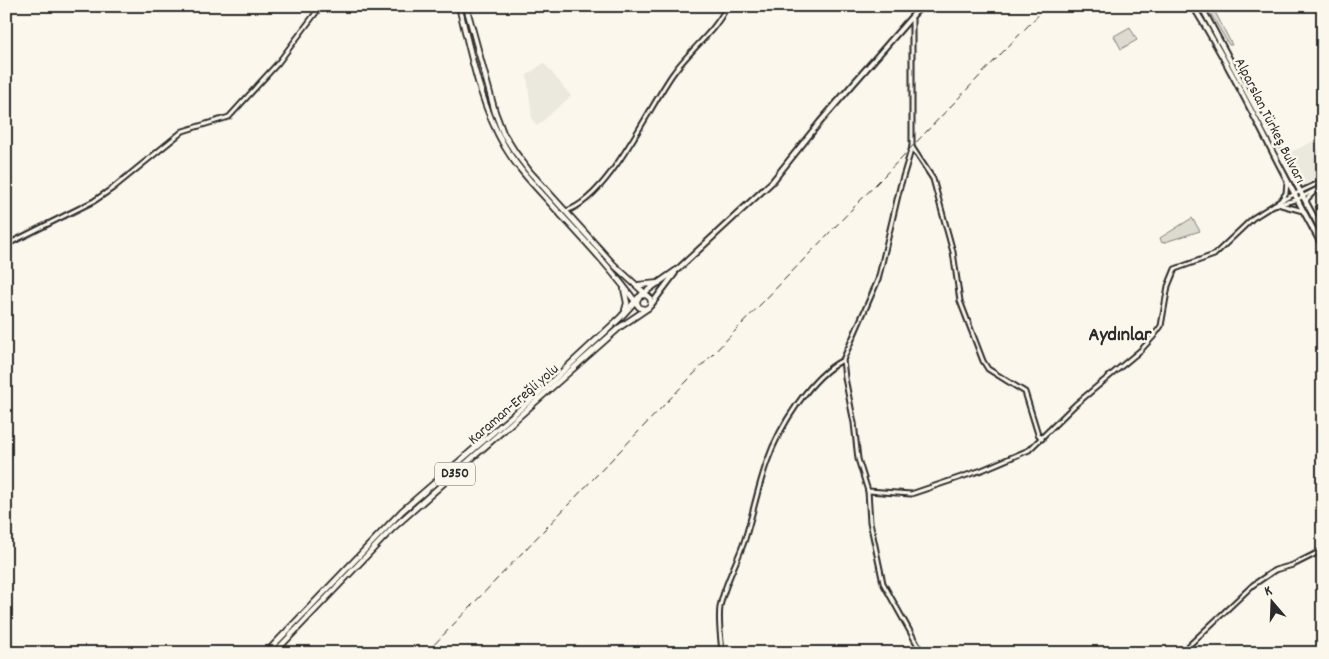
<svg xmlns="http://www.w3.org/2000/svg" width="1329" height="659" font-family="Dekko,sans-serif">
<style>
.built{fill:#ebe8de}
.green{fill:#dddad0;stroke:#84827e}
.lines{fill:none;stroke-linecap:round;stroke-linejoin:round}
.minor-casing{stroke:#2b2b2b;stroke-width:7}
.major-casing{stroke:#2b2b2b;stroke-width:8}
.highway-casing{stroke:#2b2b2b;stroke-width:8}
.minor{stroke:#fbf7ec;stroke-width:3}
.major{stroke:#fbf7ec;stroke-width:4}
.highway{stroke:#fbf7ec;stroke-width:4.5}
.rail{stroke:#2b2b2b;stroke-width:1;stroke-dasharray:8 4;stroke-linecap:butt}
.labels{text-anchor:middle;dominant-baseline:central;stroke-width:5;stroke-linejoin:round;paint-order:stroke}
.shield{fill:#fbf7ec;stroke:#696865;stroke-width:1}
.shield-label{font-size:14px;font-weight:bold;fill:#2b2b2b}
.street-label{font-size:15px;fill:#2b2b2b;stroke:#fbf7ec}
.district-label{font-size:20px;font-weight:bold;fill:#2b2b2b;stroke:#fbf7ec}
</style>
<rect width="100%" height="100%" fill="#fbf7ec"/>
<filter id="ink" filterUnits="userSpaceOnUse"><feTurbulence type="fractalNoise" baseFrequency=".02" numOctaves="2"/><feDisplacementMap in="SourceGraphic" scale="10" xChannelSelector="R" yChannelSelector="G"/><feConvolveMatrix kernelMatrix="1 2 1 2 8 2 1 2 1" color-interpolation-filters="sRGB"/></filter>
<g filter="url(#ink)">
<g class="built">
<path d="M544,63L571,96L537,126L532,119L527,75Z"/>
<path d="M1314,141L1323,157V176L1305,184L1298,183L1284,155Z"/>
</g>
<g class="green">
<path d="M1206,6H1212L1232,45H1229Z"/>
<path d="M1130,27L1137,40L1121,49L1114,36Z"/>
<path d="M1192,218L1200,231L1162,243L1160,238Z"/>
</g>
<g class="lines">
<g class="minor-casing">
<g id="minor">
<path d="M912,19V147L900,187L878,280L843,360L845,378L854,423L858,459L868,491L870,522L883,583L922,653"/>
<path d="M912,147L933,179L953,252L960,301L983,361L988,369L1025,392L1038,434L1042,439"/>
<path d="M1281,200L1286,193L1287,182"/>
<path d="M1306,204L1307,199L1313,193"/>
<path d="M1274,205L1296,200L1323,186"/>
<path d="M1281,205L1303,211"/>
<path d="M566,211C608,198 647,111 672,75C689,50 714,34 727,6"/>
<path d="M6,245L94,201L113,188L183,131L229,117L278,63L321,6"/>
<path d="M868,491L911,494L982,470L1029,450L1076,404L1141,350L1153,337L1161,326L1168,286L1175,269L1214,255L1253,218L1280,201L1323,181"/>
<path d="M722,653C721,638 718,622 720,607C724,584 738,561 745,539C753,513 758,487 767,462C779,427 811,376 843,360"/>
<path d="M1181,653L1253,585L1275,570L1293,565L1323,550"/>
</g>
</g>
<g class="major-casing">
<g id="major">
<path d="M1193,6C1241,84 1278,167 1323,247"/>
<path d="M1201,6L1323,234"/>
<path d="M641,295L678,269L772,182L820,122L921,6"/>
<path d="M651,305L675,273"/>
</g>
</g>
<g class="highway-casing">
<g id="highway">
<path d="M459,6C471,54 480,104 505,147C518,169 536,187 553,206C582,238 612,269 637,304"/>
<path d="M466,6L495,112L503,133L515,152L530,172L614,265L649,297"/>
<path d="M639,285L659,283"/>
<path d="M624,289L627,303L625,310"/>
<circle cx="644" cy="302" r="7"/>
<path d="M266,653L402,511L549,384L620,318L638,298"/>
<path d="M274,653L393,528L620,327L648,308"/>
</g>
</g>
<use href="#minor" class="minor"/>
<use href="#major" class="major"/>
<use href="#highway" class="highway"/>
<path class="rail" d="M426,653L1047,6"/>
</g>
</g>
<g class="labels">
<rect class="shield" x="435" y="462.5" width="40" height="23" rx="4"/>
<g class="shield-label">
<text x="455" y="474">D350</text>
</g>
<g class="street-label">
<text transform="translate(1269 121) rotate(63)">Alparslan Türkeş Bulvarı</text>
<text transform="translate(514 405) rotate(-41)">Karaman-Ereğli yolu</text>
</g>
<g class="district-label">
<text x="1120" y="336">Aydınlar</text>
</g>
</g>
<rect width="1329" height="659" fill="none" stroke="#fbf7ec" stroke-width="25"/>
<rect x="12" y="12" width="1304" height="634" fill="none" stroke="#2b2b2b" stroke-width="2" filter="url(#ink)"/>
<g transform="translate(1272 602) rotate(341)" stroke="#fbf7ec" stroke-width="4" paint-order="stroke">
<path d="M0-4L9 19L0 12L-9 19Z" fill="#2b2b2b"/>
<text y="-8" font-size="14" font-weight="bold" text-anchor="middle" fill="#2b2b2b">K</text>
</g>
</svg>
